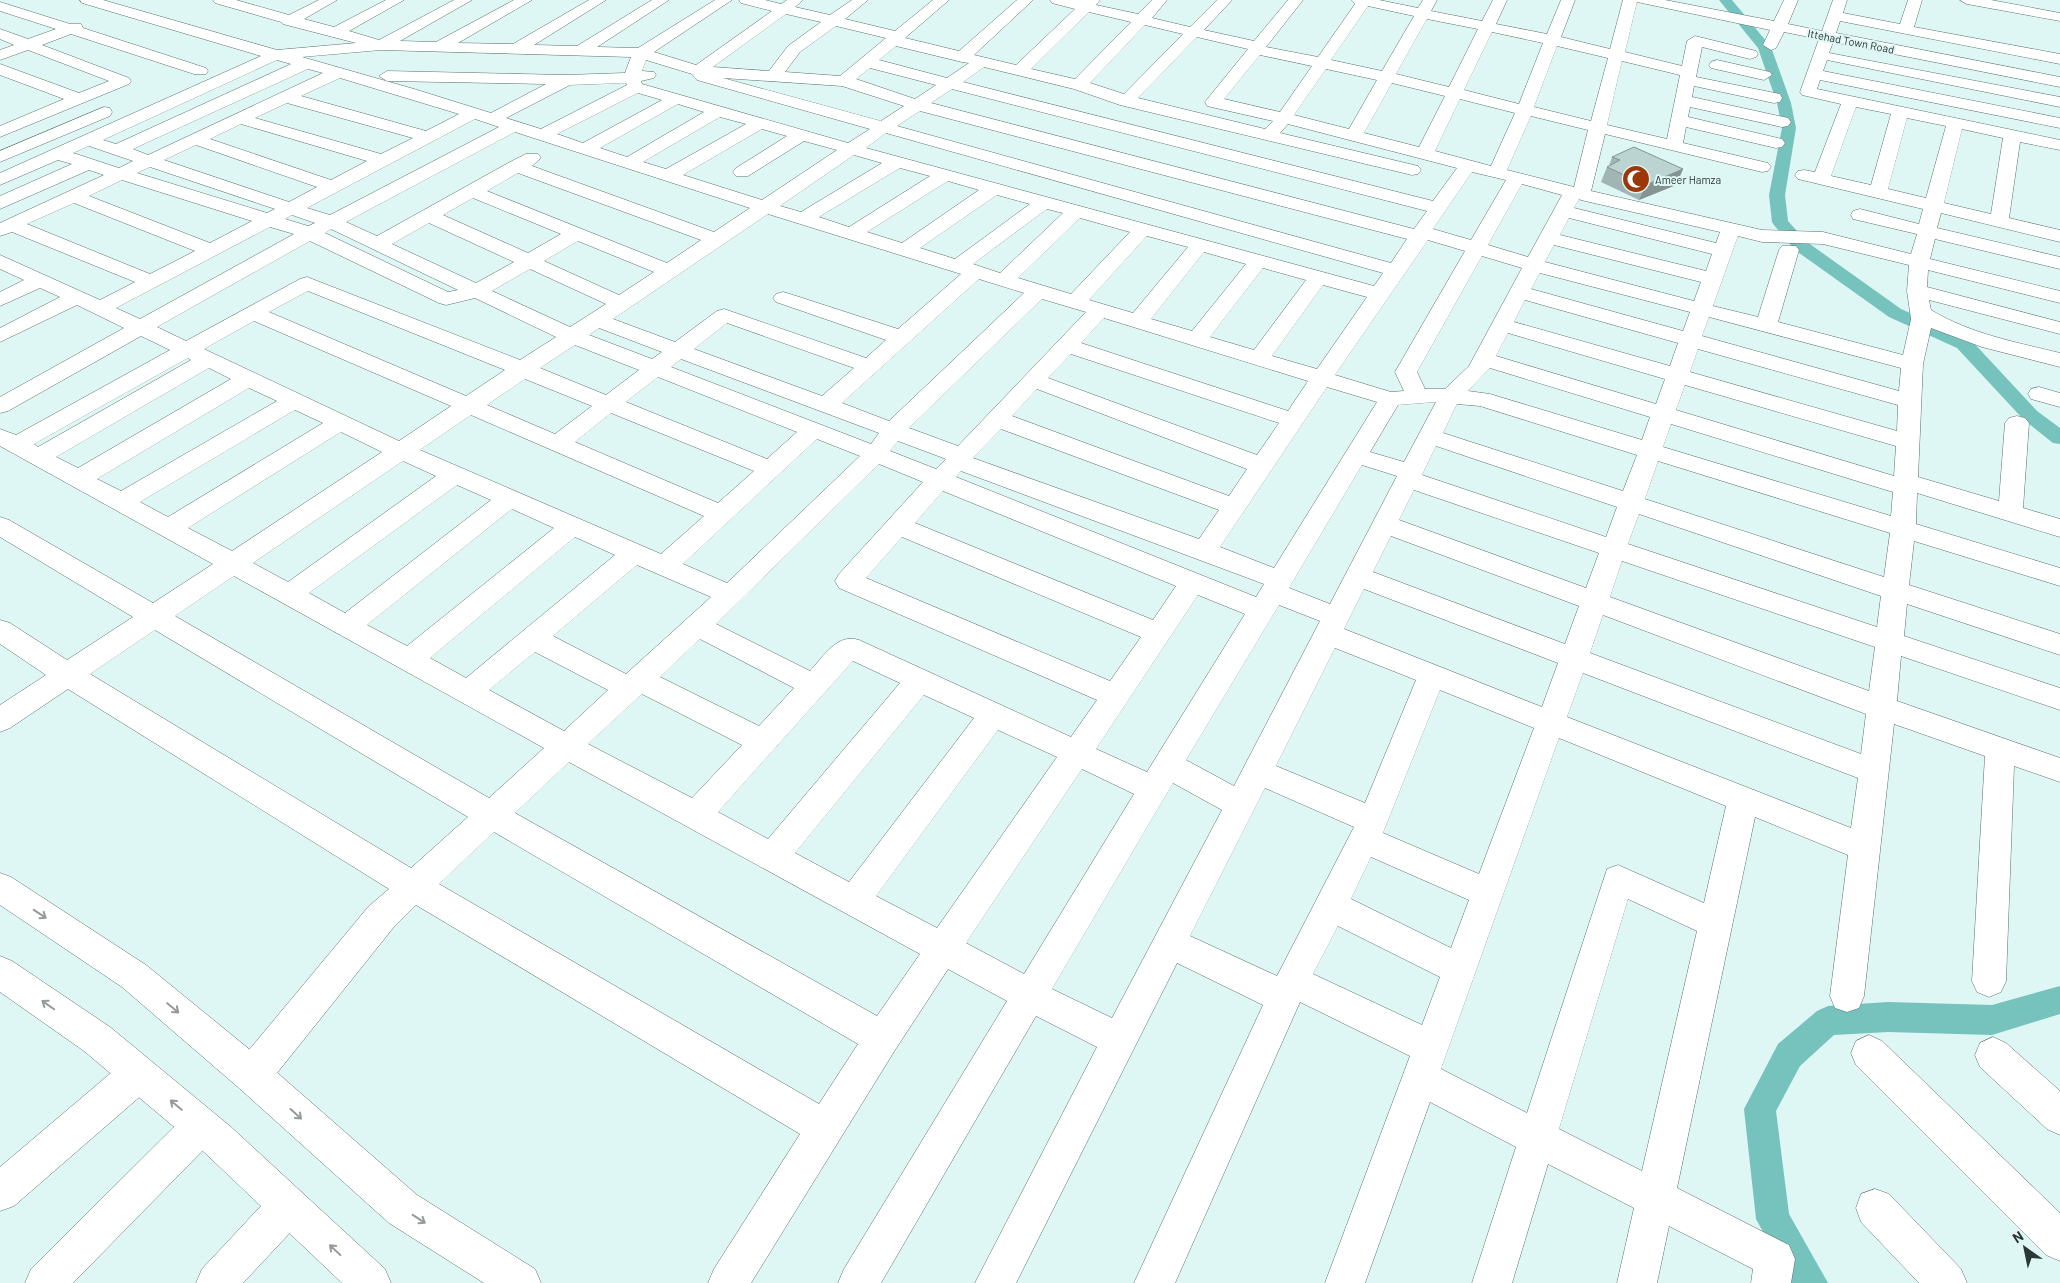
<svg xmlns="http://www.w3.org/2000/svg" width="2060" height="1283" font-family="Barlow,sans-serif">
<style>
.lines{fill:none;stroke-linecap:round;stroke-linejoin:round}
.canal{fill:#76c2bd;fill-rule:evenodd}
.minor-casing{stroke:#5a706e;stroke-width:1}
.major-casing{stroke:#5a706e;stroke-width:1}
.minor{fill:#fff;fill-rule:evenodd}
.major{fill:#fff;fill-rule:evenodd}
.wall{fill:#a1b5b4}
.shaded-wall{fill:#839492}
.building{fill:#bbd3d1;stroke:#839492}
.oneway{stroke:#969a9a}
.labels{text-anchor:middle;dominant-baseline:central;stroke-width:4;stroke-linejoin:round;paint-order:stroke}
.far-street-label{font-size:11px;fill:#2c3635;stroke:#def7f4}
.far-poi-label{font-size:11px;fill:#2c3635;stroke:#def7f4;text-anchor:start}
</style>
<rect width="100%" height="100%" fill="#def7f4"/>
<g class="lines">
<g class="canal">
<path d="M1719,0H1732L1771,47L1791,103L1796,128L1785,195L1788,221L1807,242L1901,309L1971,340L2037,411L2060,428V444L2053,443L2023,419L1957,348L1889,317L1795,250L1774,225L1772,222L1769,195L1782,128L1777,103L1758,48Z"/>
<path d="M2060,986V1014L1992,1035L1888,1032L1834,1035L1800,1066L1776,1111L1789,1214L1828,1283H1791L1756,1219L1744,1109L1778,1044L1817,1011L1828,1006L1888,1002L1992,1005Z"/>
</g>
<g class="minor-casing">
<g id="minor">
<path d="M80,0H103L277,50L356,43L283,24L281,22L215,3L213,0H236L289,15L319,0H337L304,19L334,27L386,0H404L349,31L379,40L454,0H472L400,41L436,42L514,0H532L458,43L513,44L589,0H606L534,45L577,46L652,0H669L597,47L638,48L715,0H732L654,52L696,65L772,11L741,3L739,0H765L781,4L787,0H803L795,7L830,15L852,0H868L845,19L895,31L933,0H949L905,38L959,51L1017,0H1033L974,55L1016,65L1075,9L1052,3L1050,0H1100L1096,5L1138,14L1152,0H1167L1152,18L1190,27L1217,0H1232L1204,30L1254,41L1288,0H1303L1266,47L1318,57L1355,4L1351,0H1379L1418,8L1423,0H1437L1431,11L1482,21L1493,0H1507L1496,24L1547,34L1561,0H1575L1561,37L1610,49L1623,0H1665L1774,21L1784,0H1798L1788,24L1822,31L1833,0H1847L1843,13L1900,24L1908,0H1922L1914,27L2060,54V64L1840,21L1836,33L2060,77V87L1833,42L1829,53L2060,97V107L1827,60L1823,71L2060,118V128L1820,80L1817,89L2060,140V150L2020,142L2009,218L2060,230V242L1941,213L1937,228L2060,257V269L1935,239L1930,259L2060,291V303L1928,270L1927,287L2060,322V334L1929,300L1931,310C1971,334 2015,342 2060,353V367L1982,347L1931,328L1923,364L1918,477L1999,501L2005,423L2009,418L2017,416L2025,418L2029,423L2023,508L2060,519V537L1917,493L1916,524L2060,568V586L1914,541L1909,585L2060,634V655L1907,604L1904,636L2060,688V710L1901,656L1897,701L2060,758V782L2014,766L2006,981L2001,992L1989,997L1977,992L1972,981L1985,756L1894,724L1864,996L1859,1008L1847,1012L1835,1008L1830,996L1848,855L1755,817L1677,1188L1789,1245L1795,1259L1791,1283H1751L1753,1269L1669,1226L1657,1283H1617L1634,1208L1548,1164L1512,1283H1472L1516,1147L1430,1102L1365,1283H1325L1410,1056L1300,1002L1175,1283H1134L1263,1005L1177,963L1016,1283H975L1097,1047L1036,1016L881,1283H838L844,1269L1007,1001L948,969L895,1050L751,1283H708L714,1269L800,1134L416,905L393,928L265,1088L252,1093L239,1088L234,1075L239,1062L369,906L389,889L68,689L10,728L0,732V705L46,675L0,644V620L10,623L67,660L133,617L0,537V517L9,520L153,603L213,564L0,446V429L16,435L170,350L141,336L8,411L0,413V397L124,328L77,305L0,342V328L60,297L40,288L0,306V292L24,280L0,269V255L100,300L135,282L12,232L0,236V223L104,175L89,170L0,209V196L72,164L58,160L0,185V173L261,56L82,3ZM1637,2L1770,30L1763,45L1771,50L1776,48L1784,32L1819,39L1800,92L1802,95L1841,104L1815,172L1804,170L1798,171L1795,175L1798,179L1923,209L1919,224L1860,209L1853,211L1851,215L1853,219L1917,234L1911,254L1823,232L1762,230L1591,191L1605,134L1762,172L1768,171L1771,167L1768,163L1683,143L1686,127L1776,148L1782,147L1785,143L1782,139L1688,117L1690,107L1782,127L1788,126L1791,122L1788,118L1692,97L1694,86L1774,103L1780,102L1782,98L1780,94L1696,77L1702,47L1750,59L1756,57L1758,54L1756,51L1695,36L1687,41L1682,66L1625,52ZM1368,6L1414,16L1382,71L1331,60ZM1089,12L1131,22L1075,79L1031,69ZM786,14L821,22L788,46L769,71L713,67ZM1427,19L1478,29L1449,87L1396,74ZM1145,25L1183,34L1124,94L1090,83ZM836,26L886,38L840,76L785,72L800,52ZM1492,32L1543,43L1519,104L1464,90ZM1197,37L1248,49L1205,102L1207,106L1273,121L1265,129L1138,98ZM896,46L962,62L969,63L947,78L879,60ZM1557,46L1608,58L1591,121L1534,107ZM381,50L631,57L625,73L566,75L387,71L379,76L387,81L546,84L491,113L414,89L302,57ZM1260,55L1312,66L1280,112L1224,99ZM277,60L291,64L116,144L103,140ZM646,60L692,74L697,80L870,129L848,143L642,84L641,81L654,78L656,75L654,72L642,71ZM1622,61L1680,75L1667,139L1607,125ZM984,67L1074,89L1120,105L1412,175L1418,174L1421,170L1418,166L1280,133L1288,124L1457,168L1433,201L963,82ZM870,68L936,85L915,99L856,79ZM308,69L323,73L148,155L133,149ZM1326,69L1377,80L1349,129L1294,115ZM340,78L459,114L426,131L301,96ZM723,78L842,86L904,106L881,121ZM626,83L627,85L541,129L506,118L570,85ZM1392,83L1445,96L1419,147L1364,133ZM952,89L1427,211L1414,229L931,103ZM638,93L662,100L583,143L557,134ZM1460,99L1515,113L1491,166L1435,151ZM287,103L413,138L381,154L255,118ZM678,104L704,112L627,157L600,148ZM1856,107L1891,114L1871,185L1831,176ZM920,111L1407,239L1391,263L897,126ZM1531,116L1588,130L1574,187L1507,170ZM720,117L746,124L666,169L643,162ZM1907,118L1946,126L1926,198L1888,189ZM475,119L499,127L330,215L307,208ZM241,124L367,161L331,180L210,139ZM762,129L787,136L736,168L733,172L736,176H748L804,141L837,150L762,200L683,175ZM1962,129L2003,138L1991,214L1944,203ZM515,132L750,208L714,232L532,166L541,158L538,154H526L510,162L377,236L346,222ZM886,133L1383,273L1374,286L866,148ZM196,145L317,187L289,202L164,160ZM89,146L133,161L119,168L73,153ZM854,155L882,163L801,212L780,206ZM150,167L275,209L267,213L137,173ZM900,168L930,176L849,227L819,217ZM1472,172L1506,180L1471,240L1433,229ZM518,173L701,240L667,263L487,191ZM122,180L252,221L210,243L89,196ZM948,181L979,190L902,243L867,232ZM1522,184L1562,195L1528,257L1488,245ZM997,195L1030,204L955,259L920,248ZM473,198L561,234L528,253L443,215ZM1579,199L1581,200L1720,232L1716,243L1574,208ZM74,203L195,251L150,274L27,224ZM1047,209L1063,213L1000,273L973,264ZM768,214L961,274L898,329L790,294L783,292L776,294L773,298L776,302L886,340L866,358L724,309L717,311L675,342L613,319ZM292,215L315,223L308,226L285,219ZM1080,218L1130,232L1071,294L1018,278ZM1569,218L1712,254L1706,271L1560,235ZM429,223L514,262L476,283L392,244ZM270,227L294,234L140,319L116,308ZM331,229L458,290L448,292L325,233ZM1147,236L1188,247L1133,313L1089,300ZM1738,236L1762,242L1823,244L1909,265L1907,291L1911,319L1903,355L1778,322L1799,250L1796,246H1782L1779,250L1758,317L1713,306ZM1428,240L1465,251L1395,372L1404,391L1391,392L1335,375ZM310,241L439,303L446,305L475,298L556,337L520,360L307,277L300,279L186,341L157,327ZM578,241L654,272L619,295L544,261ZM1554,245L1701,282L1694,301L1545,262ZM1204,252L1246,264L1192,331L1151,319ZM1482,256L1522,268L1469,366L1445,389H1425L1417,372ZM1263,268L1306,280L1254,350L1210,337ZM530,269L606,304L570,327L492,291ZM1540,273L1690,312L1683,331L1531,289ZM979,279L1024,293L889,421L842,403ZM1323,285L1367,297L1317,369L1272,356ZM308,291L505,370L466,396L269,312ZM1042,299L1086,312L958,446L909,428ZM1525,300L1678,343L1670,366L1514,322ZM1709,317L1901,368L1899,391L1702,336ZM1104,318L1130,326L1308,381L1288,411L1081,343ZM254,321L451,406L399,441L204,349ZM727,323L854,368L822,396L694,349ZM599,328L662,352L652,359L589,335ZM1508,333L1665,379L1656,404L1496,356ZM575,345L639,370L606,395L540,368ZM1698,349L1898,405L1897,431L1690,372ZM1071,354L1279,423L1257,455L1048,378ZM188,358L191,360L38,447L34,444ZM681,359L879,433L871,444L671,367ZM209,368L231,379L78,468L56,457ZM1490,368L1650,417L1642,440L1490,394L1468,391ZM658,377L797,432L767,459L626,402ZM525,379L592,406L555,434L487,405ZM1685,385L1896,446L1894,476L1676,410ZM1327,387L1377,402L1274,568L1220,547ZM249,388L277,401L121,491L97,479ZM1037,389L1247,469L1229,496L1012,416ZM1436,402L1404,462L1370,452L1398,405ZM1457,404L1480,406L1637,455L1623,491L1443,433ZM295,410L323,423L168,517L140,502ZM611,413L754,471L718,503L575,442ZM471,415L704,516L661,554L420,450ZM1671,424L1893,492L1891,516L1663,447ZM1001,429L1219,510L1199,539L973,458ZM341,432L382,452L232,551L188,528ZM817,439L860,456L727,583L683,564ZM898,441L946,459L936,469L890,451ZM1436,446L1617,507L1606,537L1422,475ZM403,461L436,476L288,582L253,563ZM1658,461L1890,533L1884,577L1645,499ZM879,464L923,482L839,574L835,581L839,588L1097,700L1071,737L859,640C837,633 824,656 810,671L716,624ZM1362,465L1397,476L1330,604L1289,588ZM961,471L1264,584L1256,597L956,477ZM457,485L491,500L345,613L309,593ZM1414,490L1599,553L1586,588L1399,520ZM943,491L1176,586L1153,620L915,523ZM512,509L554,528L407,646L367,625ZM1639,514L1881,596L1877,627L1628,544ZM1391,536L1579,606L1565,644L1373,572ZM575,537L615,555L466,678L430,658ZM902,537L1141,637L1110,681L866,578ZM1622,561L1875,647L1869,691L1610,597ZM637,565L711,597L626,674L553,636ZM234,576L544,748L489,798L175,616ZM1364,589L1558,663L1542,707L1344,629ZM1198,595L1245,614L1147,772L1096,749ZM1279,605L1320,621L1234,786L1186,760ZM1603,615L1866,714L1861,754L1590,653ZM155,630L468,817L411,868L90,674ZM700,639L794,688L759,726L660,677ZM1335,648L1416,680L1365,803L1276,766ZM535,652L608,690L564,731L489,690ZM853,661L900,683L768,839L718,812ZM1583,673L1858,778L1851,828L1567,717ZM1440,690L1534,728L1479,874L1383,833ZM642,694L742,745L692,798L588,744ZM924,695L974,718L849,882L795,853ZM998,730L1057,757L937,928L876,896ZM1559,738L1726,806L1704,903L1618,865L1607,869L1527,1113L1441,1069ZM569,762L920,954L877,1016L515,813ZM1082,769L1134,794L1024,974L966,943ZM1173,783L1222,810L1112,1018L1052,989ZM1265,788L1354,827L1277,976L1190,936ZM494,832L858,1044L819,1104L439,884ZM1371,857L1469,900L1451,948L1351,899ZM1628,899L1697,931L1642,1171L1559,1129ZM1338,926L1440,977L1422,1025L1313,974Z"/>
<path d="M1960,0H1991L2060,13V21L1967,4Z"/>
<path d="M0,2L70,24H81L83,28L206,68L208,71L206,74H194L71,34L42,45L129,78L131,81L129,84L0,137V126L64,99L0,75V64L79,93L109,81L28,50L0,60V50L14,45L0,39V29L28,39L56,29L0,11Z"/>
<path d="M1717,60L1770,72L1772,75L1764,80L1711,68L1709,65L1711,62Z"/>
<path d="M104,107L110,108L112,112L110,116L0,162V151Z"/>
<path d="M2039,387L2060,393V407L2031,399L2028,394L2031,389Z"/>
<path d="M1869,1035L1882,1041L2060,1213V1261L2046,1255L1856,1065L1851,1053L1856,1041Z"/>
<path d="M1993,1037L2006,1043L2060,1091V1135L2047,1129L1980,1067L1975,1055L1980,1043Z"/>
<path d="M138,1056L151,1061L156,1074L151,1087L14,1206L0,1211V1167L125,1061Z"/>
<path d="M201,1107L214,1113L220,1126L214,1139L73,1283H25L31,1269L188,1113Z"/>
<path d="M288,1187L302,1192L307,1206L302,1220L243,1283H196L202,1269L274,1192Z"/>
<path d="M1875,1189L1889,1194L1961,1269L1967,1283H1919L1861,1222L1856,1208L1861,1194Z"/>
</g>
</g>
<g class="major-casing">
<g id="major">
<path d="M0,873L11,877L146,965L265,1062L417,1195L535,1269L541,1283H484L389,1223L239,1088L122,987L0,905Z"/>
<path d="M0,956L12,961L110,1027L231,1127L385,1269L391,1283H342L205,1153L84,1051L0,992Z"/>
</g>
</g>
<use href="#minor" class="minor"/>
<use href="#major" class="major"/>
</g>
<path class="wall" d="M1612,157L1683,169L1676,185L1639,200L1601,182L1607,167L1609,166Z"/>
<path class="shaded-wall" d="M1683,169L1676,185L1639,200L1646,185Z"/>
<path class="building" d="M1634,147L1683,169L1646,185L1607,167L1620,160L1612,157Z"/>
<defs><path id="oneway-shaft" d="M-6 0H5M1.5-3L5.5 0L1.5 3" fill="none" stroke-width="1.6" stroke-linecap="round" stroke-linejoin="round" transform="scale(1.25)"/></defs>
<g class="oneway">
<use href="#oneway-shaft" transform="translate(40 914) rotate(33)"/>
<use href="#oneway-shaft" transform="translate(48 1005) rotate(-145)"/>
<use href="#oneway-shaft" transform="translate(173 1008) rotate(40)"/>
<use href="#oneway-shaft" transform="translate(176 1105) rotate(-140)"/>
<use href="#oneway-shaft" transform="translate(296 1114) rotate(42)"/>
<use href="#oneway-shaft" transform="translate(419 1219) rotate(33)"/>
<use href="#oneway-shaft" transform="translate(335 1250) rotate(-137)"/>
</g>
<defs>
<g id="mosque-disc" transform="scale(1.4375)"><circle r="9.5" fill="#9c370a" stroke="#def7f4"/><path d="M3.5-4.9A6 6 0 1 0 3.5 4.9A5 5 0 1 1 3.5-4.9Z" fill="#fff"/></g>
</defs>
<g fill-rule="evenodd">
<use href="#mosque-disc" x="1636" y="179"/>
</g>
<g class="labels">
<g class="far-street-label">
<text transform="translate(1851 41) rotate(11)">Ittehad Town Road</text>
</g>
<g class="far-poi-label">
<text x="1655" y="179">Ameer Hamza</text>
</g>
</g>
<g transform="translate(2025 1248) rotate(327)" stroke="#def7f4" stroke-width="4" paint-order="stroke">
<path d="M0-4L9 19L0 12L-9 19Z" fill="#2c3635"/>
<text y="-8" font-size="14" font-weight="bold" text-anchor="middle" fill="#2c3635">N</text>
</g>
</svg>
